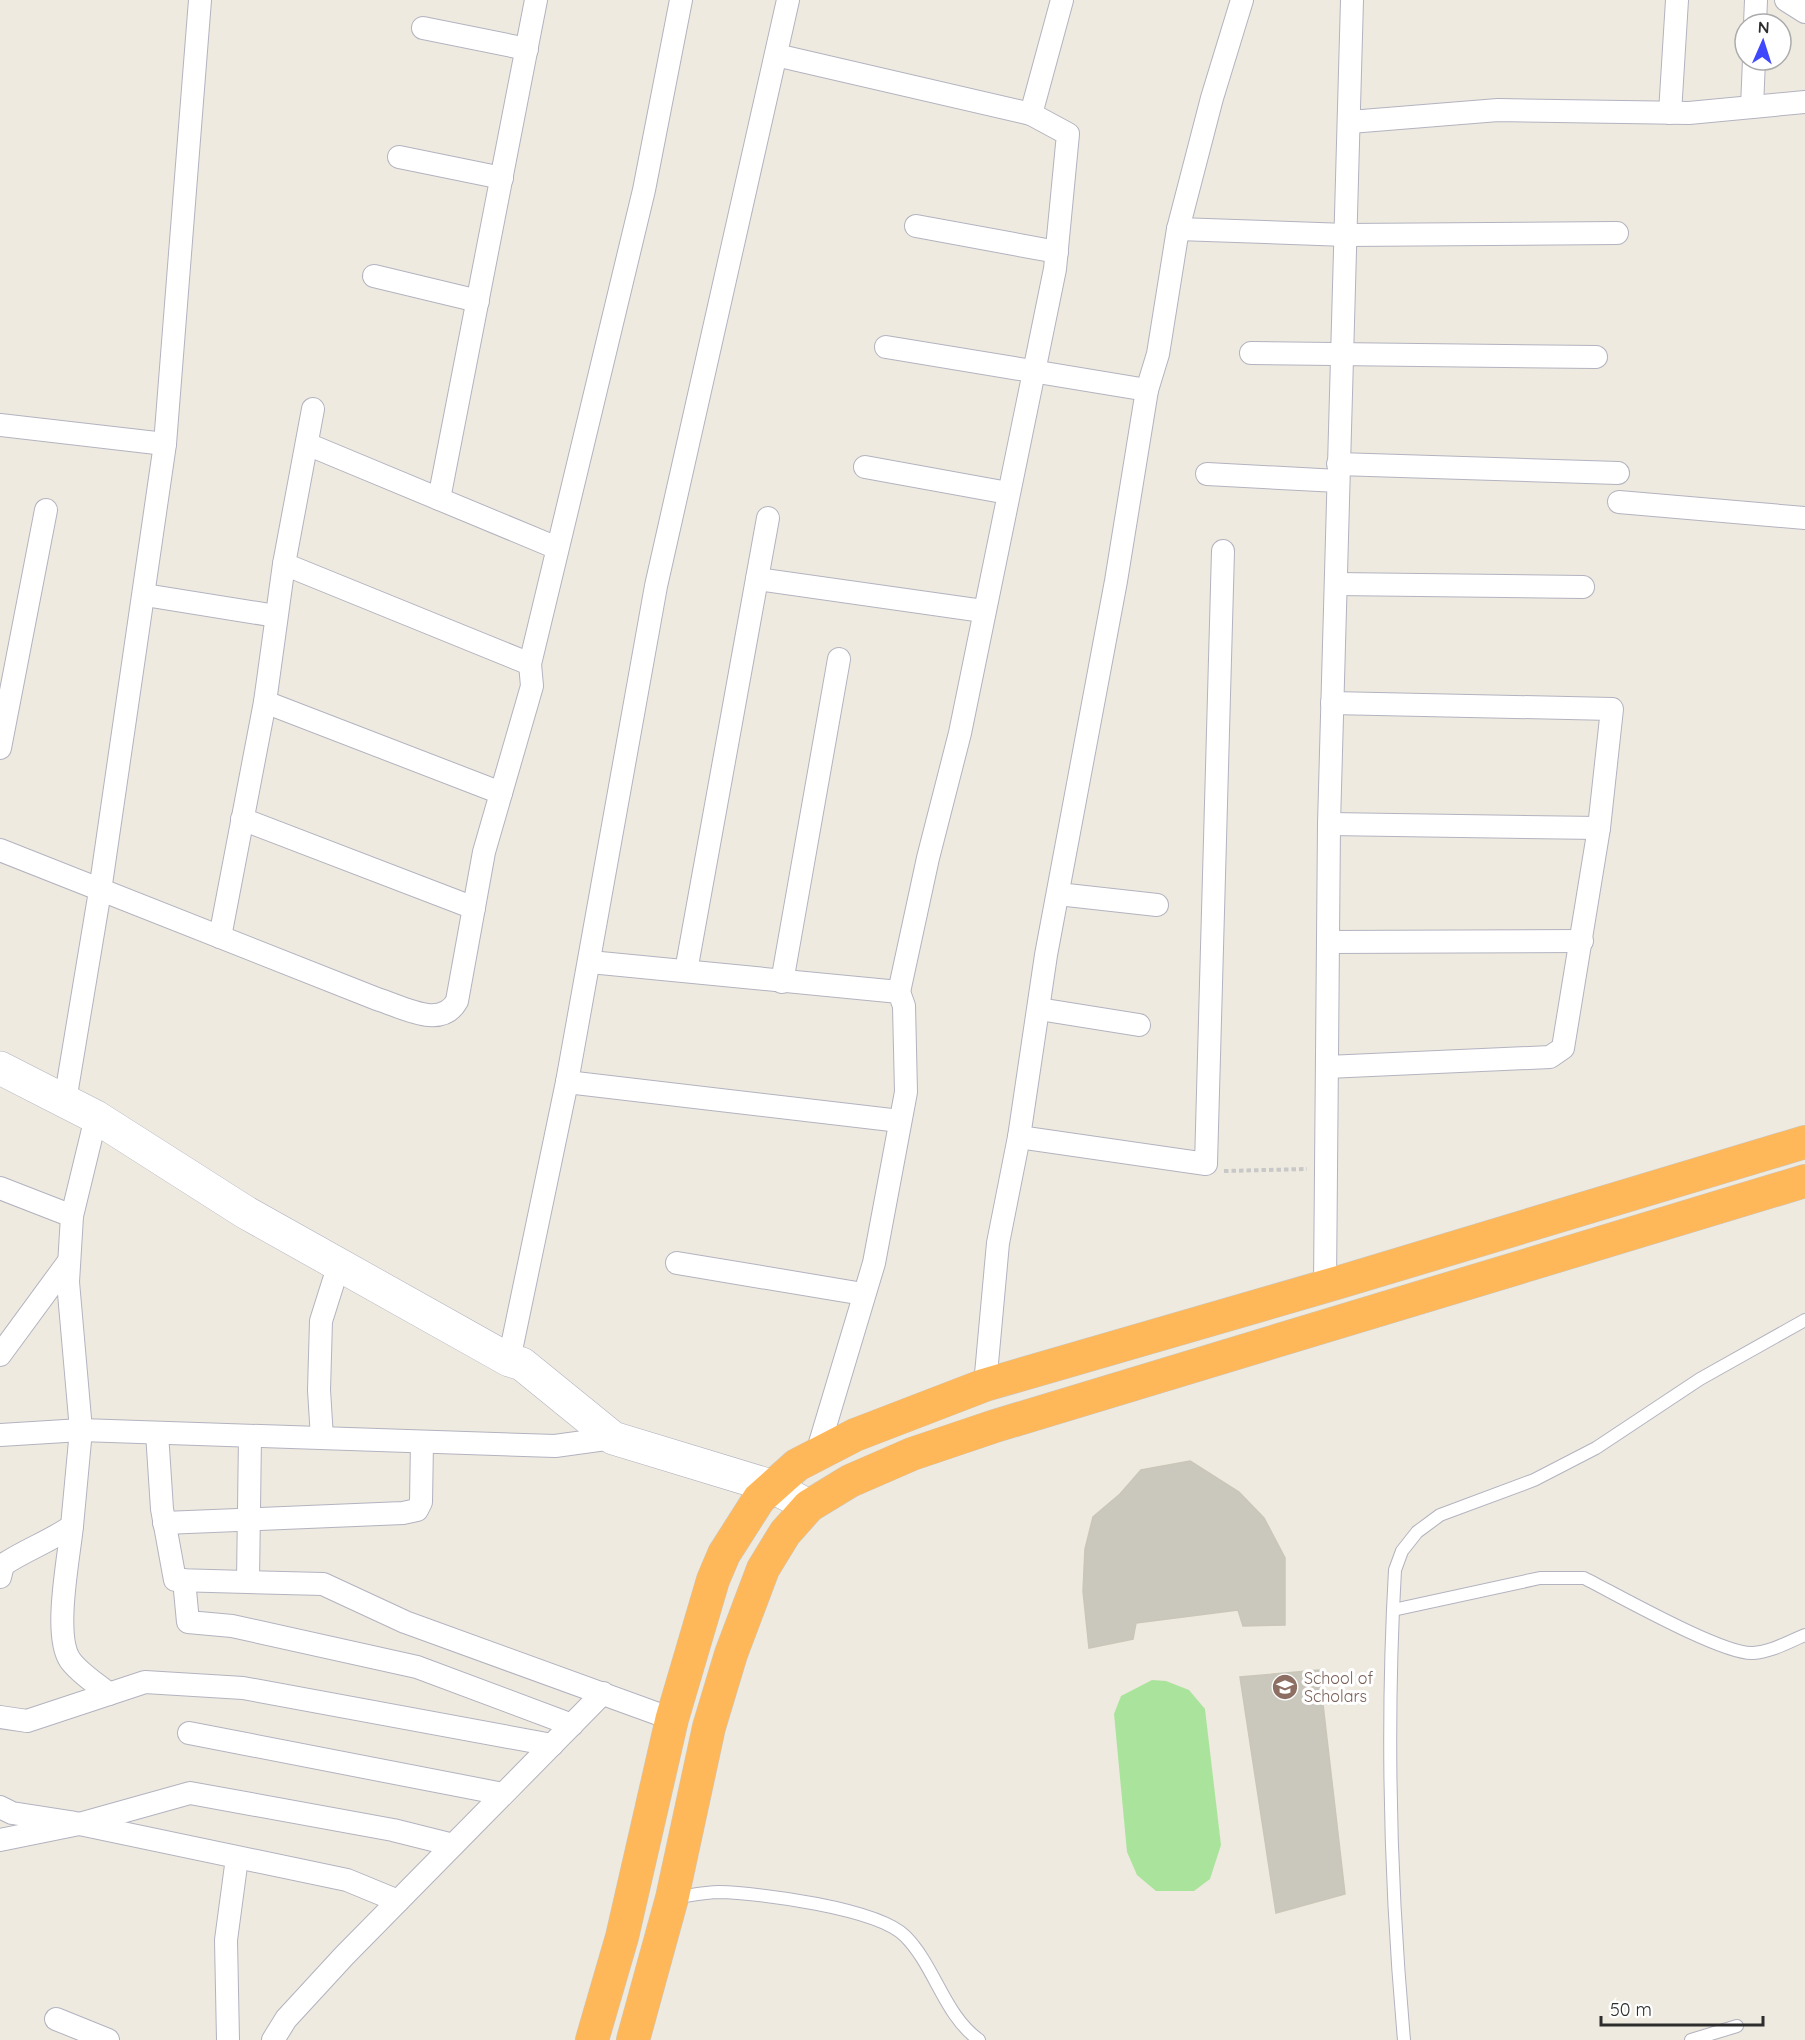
<svg xmlns="http://www.w3.org/2000/svg" width="1805" height="2040" font-family="Quicksand,sans-serif">
<style>
.green{fill:#aae49c}
.building{fill:#cac8bd;stroke:#cac6b8;stroke-width:1.5}
.lines{fill:none;stroke-linecap:round;stroke-linejoin:round}
.lane-casing{stroke:#b3b3c0;stroke-width:14}
.street-casing{stroke:#b3b3c0;stroke-width:24}
.secondary-casing{stroke:#b3b3c0;stroke-width:34}
.highway-casing{stroke:#c8c8c8;stroke-width:34}
.path{stroke:#c8c8c8;stroke-width:4;stroke-dasharray:4.5 3;stroke-linecap:butt}
.lane{stroke:#fff;stroke-width:12}
.street{stroke:#fff;stroke-width:22}
.secondary{stroke:#fff;stroke-width:33}
.highway{stroke:#ffb859;stroke-width:33}
.labels{text-anchor:middle;dominant-baseline:central;stroke-width:6;stroke-linejoin:round;paint-order:stroke}
.education-label{font-size:16px;fill:#785e54;stroke:#fff;text-anchor:start}
</style>
<rect width="100%" height="100%" fill="#eeeadf"/>
<path class="green" d="M1152,1680L1166,1681L1189,1690L1205,1709L1221,1845L1210,1879L1194,1891H1156L1137,1875L1127,1852L1114,1714L1121,1696Z"/>
<g class="building">
<path d="M1190,1461L1239,1492L1264,1518L1285,1558V1625L1243,1626L1238,1610L1136,1623L1133,1639L1089,1648L1083,1591L1085,1549L1093,1517L1120,1494L1141,1470Z"/>
<path d="M1319,1670L1345,1894L1276,1913L1240,1677Z"/>
</g>
<g class="lines">
<g class="lane-casing">
<g id="lane">
<path d="M1393,1610L1540,1578H1584C1616,1594 1723,1655 1753,1653C1771,1652 1788,1642 1805,1635"/>
<path d="M673,1898C688,1896 704,1892 719,1892C759,1893 877,1908 905,1936C935,1966 944,2015 979,2040"/>
<path d="M1404,2040C1390,1884 1386,1727 1395,1570L1402,1551L1417,1532L1440,1515L1534,1480L1596,1448L1700,1379L1805,1320"/>
<path d="M1691,2040L1737,2026"/>
</g>
</g>
<g class="street-casing">
<g id="street">
<path d="M1786,0L1805,12"/>
<path d="M1755,24L1756,0"/>
<path d="M423,28L527,49"/>
<path d="M776,55L1031,114"/>
<path d="M1752,107L1754,60"/>
<path d="M1670,113L1677,0"/>
<path d="M1350,122L1498,110L1689,113L1805,102"/>
<path d="M399,157L502,178"/>
<path d="M916,226L1057,252"/>
<path d="M1178,229L1346,235L1617,233"/>
<path d="M374,276L478,301"/>
<path d="M886,347L1147,390"/>
<path d="M1251,353L1596,357"/>
<path d="M313,409L284,564L530,664L644,190L681,0"/>
<path d="M0,425L165,444"/>
<path d="M307,444L557,548"/>
<path d="M1338,464L1618,473"/>
<path d="M865,467L1008,493"/>
<path d="M1207,474L1338,481"/>
<path d="M439,499L536,0"/>
<path d="M1619,502L1805,518"/>
<path d="M757,579L983,611"/>
<path d="M1336,584L1583,587"/>
<path d="M145,595L276,616"/>
<path d="M265,702L501,793"/>
<path d="M0,748L46,510"/>
<path d="M242,819L474,908"/>
<path d="M1329,824L1599,828"/>
<path d="M0,850L377,999C403,1007 441,1030 457,1001L484,852L532,686L530,664"/>
<path d="M1058,894L1157,905"/>
<path d="M220,937L265,702L284,564"/>
<path d="M1328,942L1582,941"/>
<path d="M590,962L899,992L904,1006L906,1092L874,1263L817,1453"/>
<path d="M686,971L768,518"/>
<path d="M782,982L839,659"/>
<path d="M899,992L928,858L960,733L1055,269L1068,134L1031,114L1062,0"/>
<path d="M1039,1009L1139,1025"/>
<path d="M1327,1067L1550,1057L1563,1048L1599,828L1612,709L1332,703"/>
<path d="M567,1082L900,1121"/>
<path d="M65,1101L100,891L165,444L200,0"/>
<path d="M1019,1137L1206,1164L1223,551"/>
<path d="M0,1188L72,1216"/>
<path d="M677,1263L863,1294"/>
<path d="M1325,1286L1329,824L1352,0"/>
<path d="M0,1355L69,1261"/>
<path d="M509,1360L567,1082L656,586L788,0"/>
<path d="M985,1385L998,1243L1019,1137L1046,955L1116,581L1147,390L1158,354L1178,229L1212,98L1242,0"/>
<path d="M157,1433L162,1509L175,1580L323,1584L405,1622L672,1719"/>
<path d="M0,1435L81,1430L555,1446L613,1438"/>
<path d="M322,1438L319,1390L321,1321L339,1264"/>
<path d="M164,1523L403,1513L417,1510L421,1502L422,1442"/>
<path d="M72,1526C69,1557 53,1635 70,1660C79,1673 97,1684 109,1694"/>
<path d="M0,1577L3,1565C25,1550 49,1542 72,1526L81,1430L68,1282L72,1216L96,1117"/>
<path d="M184,1580L188,1622L232,1626L417,1667L572,1725"/>
<path d="M248,1581L250,1436"/>
<path d="M0,1717L27,1721L145,1682L243,1688L552,1745"/>
<path d="M189,1733L503,1794"/>
<path d="M0,1807L12,1813L70,1822L347,1880L398,1901"/>
<path d="M0,1840L79,1824L190,1793L393,1830L453,1845"/>
<path d="M56,2019L108,2040"/>
<path d="M228,2040L226,1940L237,1858"/>
<path d="M273,2040L286,2019L344,1956L603,1693"/>
</g>
</g>
<g class="secondary-casing">
<path id="secondary" d="M0,1068L96,1117L245,1212L509,1360L522,1364L613,1438L771,1486L809,1506"/>
</g>
<g class="highway-casing">
<g id="highway">
<path d="M592,2040L622,1937L672,1719L713,1580L724,1554L759,1499L797,1465L855,1435L985,1385L1340,1282L1805,1142"/>
<path d="M633,2040L672,1898L709,1727L731,1654L763,1569L785,1533L809,1506L850,1481L912,1454L995,1426L1805,1181"/>
</g>
</g>
<path class="path" d="M1224,1171L1307,1169"/>
<use href="#lane" class="lane"/>
<use href="#street" class="street"/>
<use href="#secondary" class="secondary"/>
<use href="#highway" class="highway"/>
</g>
<defs>
<g id="school-disc" transform="scale(1.35)"><circle r="9.5" fill="#8d6e63" stroke="#fff"/><path d="M0-5L7-2L0 1L-7-2ZM-4 1L0 2.5L4 1V4Q0 6-4 4Z" fill="#fff"/></g>
</defs>
<g fill-rule="evenodd">
<use href="#school-disc" x="1285" y="1687"/>
</g>
<g class="labels">
<g class="education-label">
<text x="1304" y="1678">School of<tspan x="1304" dy="18">Scholars</tspan></text>
</g>
</g>
<g transform="translate(1763 42) rotate(3)"><circle r="28" fill="#ffffff" stroke="#ababab" stroke-width="1.5"/>
<path d="M0-4.5L10 22L0 15L-10 22Z" fill="#3f48fb"/>
<text y="-9" font-size="16" font-weight="bold" text-anchor="middle" fill="#2d2d2d">N</text>
</g>
<path d="M1601 2016v9h162v-9" fill="none" stroke="#2d2d2d" stroke-width="3"/>
<text x="1610" y="2016" font-size="18" fill="#2d2d2d" stroke="#ffffff" stroke-width="4.5" paint-order="stroke">50 m</text>
</svg>
